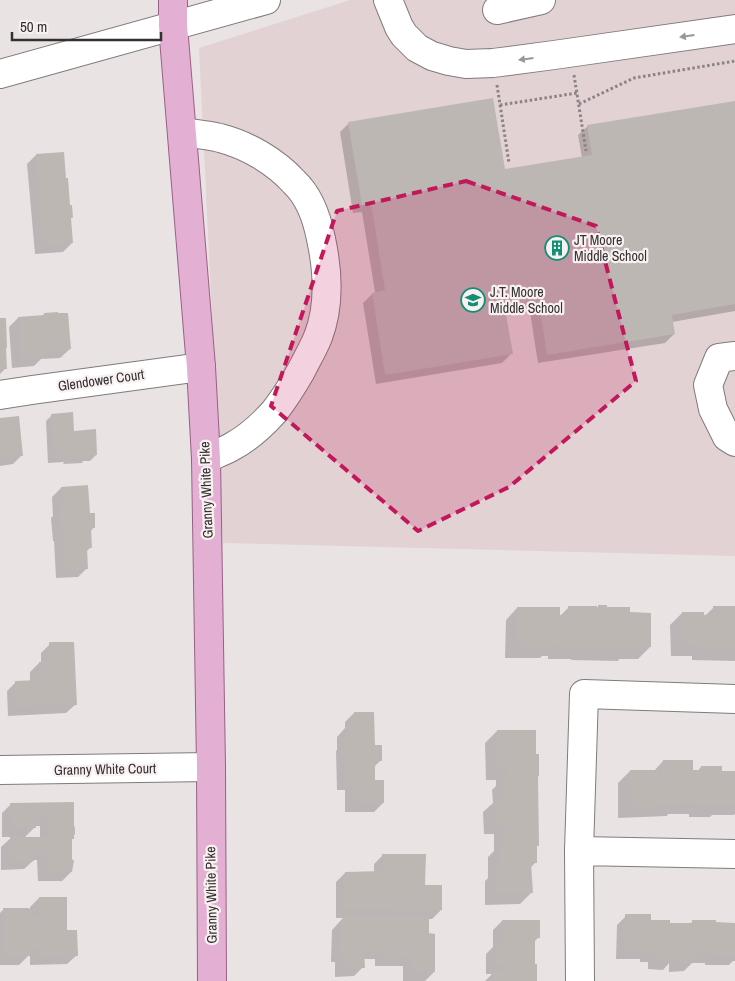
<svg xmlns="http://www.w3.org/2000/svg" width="735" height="981" font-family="'Archivo Narrow',sans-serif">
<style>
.built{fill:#e2d2d3}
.shadow{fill:#0003;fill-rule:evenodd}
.building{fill:#bdb7b4}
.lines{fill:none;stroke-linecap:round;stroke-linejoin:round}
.minor-casing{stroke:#817b7b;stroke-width:30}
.major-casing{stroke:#996086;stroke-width:30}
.path{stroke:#888384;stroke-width:3;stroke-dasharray:2.5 2.5;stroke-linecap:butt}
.minor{stroke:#fff;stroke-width:28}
.major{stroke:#e3afd2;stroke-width:28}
.oneway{fill:#999898}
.marked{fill:#c2185b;fill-opacity:0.2;stroke:#c2185b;stroke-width:4;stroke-dasharray:10 6;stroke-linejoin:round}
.labels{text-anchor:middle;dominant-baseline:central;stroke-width:4.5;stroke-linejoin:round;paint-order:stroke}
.poi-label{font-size:14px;fill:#333030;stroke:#f8f0f1;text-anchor:start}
.street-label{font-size:14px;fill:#333030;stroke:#f8f0f1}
</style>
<rect width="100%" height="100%" fill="#eae3e4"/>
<path class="built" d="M350,0H735V556L223,543L199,48Z"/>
<g class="shadow">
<path d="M735,102V311L672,322L674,334L665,343L538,363L530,312L505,316L511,354L502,363L376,384L363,303L372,294L375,293V292L362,212L353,213L340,132L349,123L504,170L582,158L578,135L588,126Z"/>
<path d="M36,155L70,219L72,243L63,252L35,254L27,164Z"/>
<path d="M44,314L70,349L60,358L41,359L34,366L12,368L9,327L18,318L42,316Z"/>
<path d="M0,319L6,368L0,374Z"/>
<path d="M52,415L73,432L96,455L90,461H83L82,463L63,464L64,462L48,463L46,421Z"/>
<path d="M0,419L22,455L13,464L0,466Z"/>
<path d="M61,488L89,514L94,527L90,532V548L86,552L87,568L78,577L56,578L54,541H53L51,518L53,516L52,497Z"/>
<path d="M599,606L629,614L650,647L638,659H619L618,661L571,660V659H548V656H542L540,658H505L506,620L517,608L559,617L569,607L595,609Z"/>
<path d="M714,607H735V661L692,660V656H671L670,625L682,613L705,616Z"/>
<path d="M50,644L76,704L66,713L8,716L7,691L16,682H30V672L39,663H41V653Z"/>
<path d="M354,713L381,760L374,767V781L383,803L374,812H345V790H337L336,751L337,750V737L345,728V722Z"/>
<path d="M497,731L536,847V862L530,868L532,892L520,904L485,905V881L488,878V857L494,851V834H484L483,812L493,803L492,790L496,786V780H486L485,743Z"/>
<path d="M663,761L692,772H697L701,767L721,772H735V814L734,815H712L710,817H689V814H668L667,816L618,818V783L630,771H654Z"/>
<path d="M11,804L73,826L71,840V872L62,881H38L37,860H34L24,869L1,870V847L12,837H2V813ZM34,826H40V838H24L34,828Z"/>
<path d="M383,855L424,886L441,910L432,919H428V935L434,972L425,981H403V966H375V959H363V967L354,976L335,977V962H331L332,930L343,918H336V882L345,873H374V864Z"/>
<path d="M39,898L66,932L77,955L67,964L30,965V956H28L19,965H0V913L4,909H30V907Z"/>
<path d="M626,916L669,924H690L693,921L714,924H735V961H733L729,965H705V963H692L684,971L669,972V963L663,970L648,969V962H640V959H616L617,925Z"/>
<path d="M502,921L539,937L534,942V965L536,981H485L492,974H486V954L493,947V930Z"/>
</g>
<g class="building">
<path d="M493,98L505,169L592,155L587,125L735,101V304L672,315L675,334L547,355L539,304L505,309L513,354L385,375L372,293L385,290L371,203L362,205L348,122Z"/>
<path d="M64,152L66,178H68L70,205H72L73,218H71L73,243L43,245L36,154Z"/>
<path d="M58,312V313H68L71,349L44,351V358L21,359L18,317L44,315V313Z"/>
<path d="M0,318H6L7,348H6L7,369H0Z"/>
<path d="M73,412L74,431L96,429L97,455L89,456V457L69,459V456L54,457L51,414Z"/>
<path d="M19,416L23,456L2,458L3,461L0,462V418Z"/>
<path d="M88,485L90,513H95V528H91L92,548H87L88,569L65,570L63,533H61L60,507H62L61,487Z"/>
<path d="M598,605H607V607H630V612L651,613V647H630L631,649L583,648L582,647H559V644L553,645V647L517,646V607H560V615H568V606H597V614H598Z"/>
<path d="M713,606H735V649H727V648H703V645H682V612H704V615L713,614Z"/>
<path d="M49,642H74L77,705L16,707L15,681L39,680V662L50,661Z"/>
<path d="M354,712H374L375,745H382V761H375V780H384V803H354L353,782H346L344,741H345V726H354Z"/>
<path d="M497,730H536V754H539V776H538L539,846H537V863H531L533,893H497L496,868H499V844H505V823H495V799H504V776H508L507,768L497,769Z"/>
<path d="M663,760H693V770H701V766H722V771H735V804H723V805H700L701,803H680V805H657V806H630V770H657V771H663Z"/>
<path d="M74,802V826L75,828V834L74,835V839H72V859L74,861L72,872L46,873V851H34V861H10V837H48V818H36V828H11L10,803Z"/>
<path d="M382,854H426L425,885H442V910L344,909L345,872L382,871Z"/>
<path d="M39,897H67V930H77L78,956L39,957V947H30L29,956H4L3,908H29L30,917H38V915H39Z"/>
<path d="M625,914H651V920H670V923H692V920H716V922L735,923V957L713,956V954H694V963H678V955H673V961H656V953H648V950H625Z"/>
<path d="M343,916H429V933L435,934V972H412V957L384,958V951H364L365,968H344V954H340V939H341V920H343Z"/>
<path d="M502,920H540V938H535V964H537V981H493V971H504V965H495V943H502Z"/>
</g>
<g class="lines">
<g class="minor-casing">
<g id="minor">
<path d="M388,0L399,27L404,35L417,48L432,56L449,61L466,64L493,63L554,55L735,29"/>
<path d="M497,10L541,0"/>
<path d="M0,74L266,0"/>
<path d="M182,132C195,134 207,135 220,138C247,145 275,161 294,182C310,197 317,218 321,239C328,271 330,306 318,337C313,349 307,359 301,371C293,385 284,399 274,412C263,424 248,438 233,446C225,451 215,454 206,459"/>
<path d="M735,356L719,358L708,385L713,409L727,437L735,442"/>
<path d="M0,395L32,390L201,367"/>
<path d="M0,770L211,767"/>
<path d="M579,851L584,694L735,699"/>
<path d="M580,981L579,851L735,854"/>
</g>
</g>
<g class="major-casing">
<path id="major" d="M173,0V26L201,367L206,459L211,767L212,981"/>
</g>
<g class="path">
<path d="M574,75L586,151"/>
<path d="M497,85L509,163"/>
<path d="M579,104L634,78L735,61"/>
<path d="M500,105L577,93"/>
</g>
<use href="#minor" class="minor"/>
<use href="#major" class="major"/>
</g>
<defs><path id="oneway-solid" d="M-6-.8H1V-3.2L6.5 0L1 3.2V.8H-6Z" transform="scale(1.25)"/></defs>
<g class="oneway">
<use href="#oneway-solid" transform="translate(687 36) rotate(172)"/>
<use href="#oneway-solid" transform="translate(526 59) rotate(173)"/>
</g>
<path class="marked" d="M466,181L596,226L636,381L509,487L418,531L271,406L337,211Z"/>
<defs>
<g id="building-ring" transform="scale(1.25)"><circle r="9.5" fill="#f8f0f1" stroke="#118f74" stroke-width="1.5"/><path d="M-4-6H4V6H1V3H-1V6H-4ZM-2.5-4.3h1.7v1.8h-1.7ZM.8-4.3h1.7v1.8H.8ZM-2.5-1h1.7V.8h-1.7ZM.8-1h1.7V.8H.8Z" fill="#118f74"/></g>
<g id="school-ring" transform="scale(1.25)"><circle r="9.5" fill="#f8f0f1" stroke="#118f74" stroke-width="1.5"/><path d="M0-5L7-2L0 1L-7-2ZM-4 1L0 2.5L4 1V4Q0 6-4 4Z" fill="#118f74"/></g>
</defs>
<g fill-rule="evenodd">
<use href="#building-ring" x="557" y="248"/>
<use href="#school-ring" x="473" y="300"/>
</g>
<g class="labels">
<g class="poi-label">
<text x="574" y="240">JT Moore<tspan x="574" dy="16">Middle School</tspan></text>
<text x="490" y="292">J.T. Moore<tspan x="490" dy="16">Middle School</tspan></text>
</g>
<g class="street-label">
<text transform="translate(101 380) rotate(-8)">Glendower Court</text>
<text transform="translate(206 490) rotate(-92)">Granny White Pike</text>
<text transform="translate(105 769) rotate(-1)">Granny White Court</text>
<text transform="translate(211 895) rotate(-91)">Granny White Pike</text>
</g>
</g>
<path d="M12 32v8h149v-8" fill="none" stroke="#333030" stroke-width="2.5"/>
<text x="20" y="32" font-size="15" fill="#333030" stroke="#f8f0f1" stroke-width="4" paint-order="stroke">50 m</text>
</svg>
